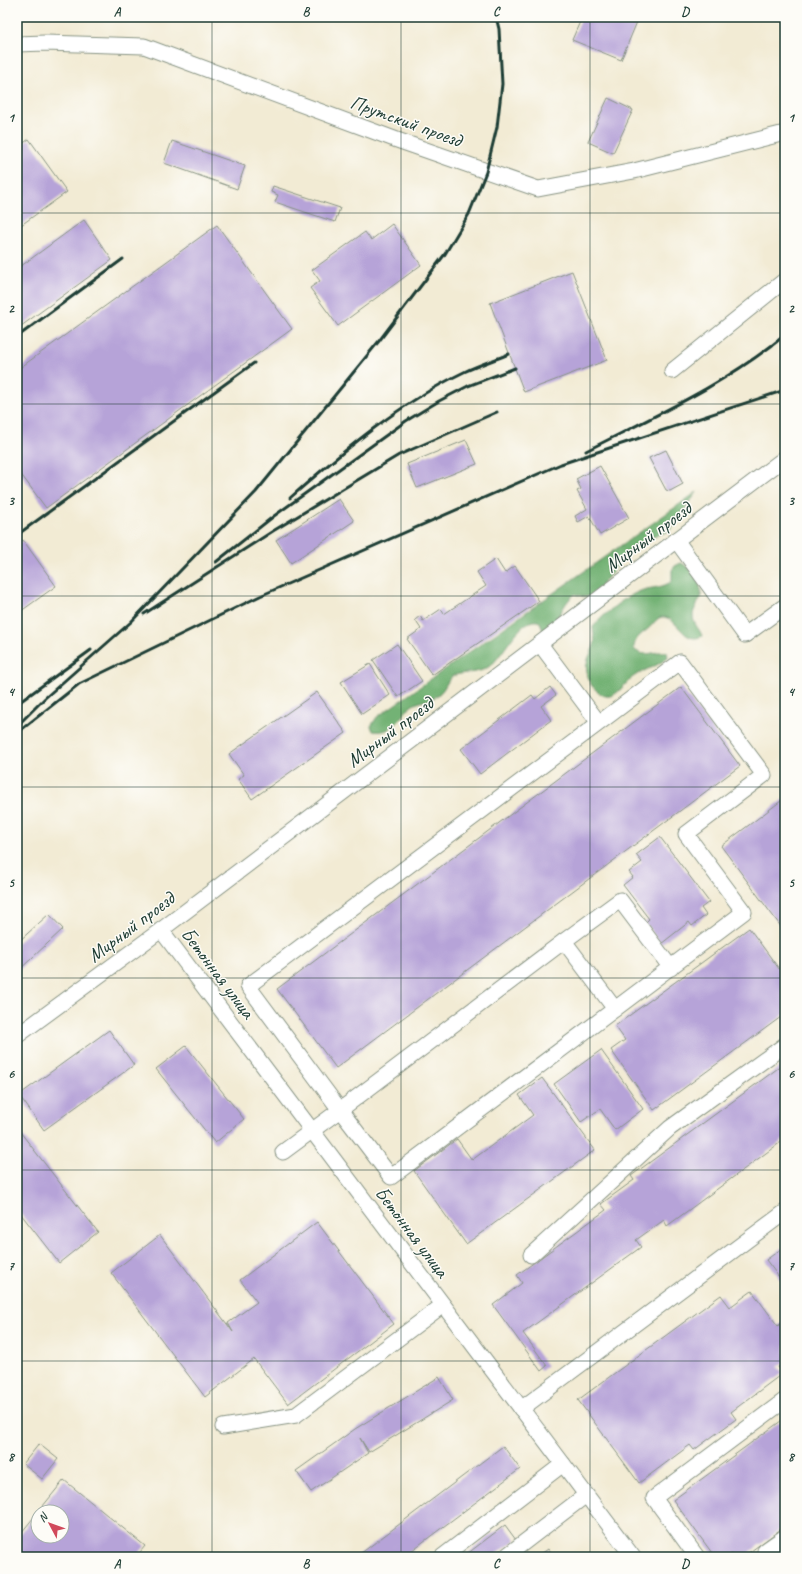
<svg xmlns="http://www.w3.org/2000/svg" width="802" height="1574" font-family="Caveat,sans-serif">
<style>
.forest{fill:#73b274;stroke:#497854}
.building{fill:#b6a3d8;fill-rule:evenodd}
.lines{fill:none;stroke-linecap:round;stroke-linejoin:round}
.minor-casing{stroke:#889484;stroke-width:17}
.minor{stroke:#fff;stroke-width:15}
.rail{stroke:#1f3d34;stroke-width:3}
.grid{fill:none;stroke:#1f3d34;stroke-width:1;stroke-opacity:0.55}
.labels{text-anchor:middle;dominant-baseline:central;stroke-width:3;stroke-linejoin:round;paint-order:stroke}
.street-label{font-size:20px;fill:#1f3d34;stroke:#fdfcf7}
.neatline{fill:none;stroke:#1f3d34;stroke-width:1.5}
.grid-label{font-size:13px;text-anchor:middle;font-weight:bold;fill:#1f3d34}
</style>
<rect width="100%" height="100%" fill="#fdfcf7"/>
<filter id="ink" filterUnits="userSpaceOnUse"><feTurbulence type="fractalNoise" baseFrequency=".025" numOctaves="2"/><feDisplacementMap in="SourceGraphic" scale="8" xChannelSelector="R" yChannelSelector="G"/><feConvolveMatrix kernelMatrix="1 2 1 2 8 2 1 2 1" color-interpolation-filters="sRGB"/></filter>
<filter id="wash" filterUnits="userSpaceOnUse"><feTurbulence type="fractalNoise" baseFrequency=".012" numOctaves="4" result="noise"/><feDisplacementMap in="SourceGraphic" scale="16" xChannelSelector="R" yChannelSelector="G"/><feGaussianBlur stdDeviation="0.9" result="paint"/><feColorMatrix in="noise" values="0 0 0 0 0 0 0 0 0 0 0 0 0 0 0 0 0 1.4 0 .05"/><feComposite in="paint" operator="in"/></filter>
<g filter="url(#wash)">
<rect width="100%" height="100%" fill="#f2ebd4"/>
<g class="forest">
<path d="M697,492L669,531L645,539L637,546L621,561L601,586L590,596L585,597L575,594C561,604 559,625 543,631L540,622C522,613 503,657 490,666C478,675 466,671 452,676C447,681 445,689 439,694C432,701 422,700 413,705C399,715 395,735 373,731L371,726L377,717Z"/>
<path d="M681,563C691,567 703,585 701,596C699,603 693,609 693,616C693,624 700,629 702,636C684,646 677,616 662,617C656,618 652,626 648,629C640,635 634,639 634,649C644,659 655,650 667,652L668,657C658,667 644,669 633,677C621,687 612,706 596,690C590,685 588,679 587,672C585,660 591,655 594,645C596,640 593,633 593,627C605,613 625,596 643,590C653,587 663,588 672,581V570L675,566Z"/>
</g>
<g id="blocks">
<g class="building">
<path d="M582,17H639L621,60L572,40Z"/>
<path d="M608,98L633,110L613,153L588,142Z"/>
<path d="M17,124L22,131L17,135Z"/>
<path d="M29,139L67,192L17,228V148Z"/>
<path d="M172,141L245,166L237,189L164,163Z"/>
<path d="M273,186L340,208L335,222L275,202L278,195L271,192Z"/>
<path d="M84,220L112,260L17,329V269Z"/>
<path d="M392,224L421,265L338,326L310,288L320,281L312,270L365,232L371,240Z"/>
<path d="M217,225L292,329L46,508L17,469V370Z"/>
<path d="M572,271L607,360L524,392L490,303Z"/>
<path d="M466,440L477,464L417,488L407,464Z"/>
<path d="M666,450L683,484L670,491L666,490L649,458Z"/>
<path d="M600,466L629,518L600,535L589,516L578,522L575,516L587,509L577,491L581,489L576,479Z"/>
<path d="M339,499L354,521L291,563L276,540Z"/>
<path d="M23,540L56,586L17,614V545Z"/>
<path d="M496,559L505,573L515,566L539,601L432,675L407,639L421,629L415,620L420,616L423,621L441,609L444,614L486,586L477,572Z"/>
<path d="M397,644L422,681L398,697L373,660Z"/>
<path d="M370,664L390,695L362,714L341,682Z"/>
<path d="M550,687L556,695L541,706L551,720L480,774L461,749L532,695L535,699Z"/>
<path d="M681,687L740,766L336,1068L277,989Z"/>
<path d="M317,692L346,733L252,799L238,779L244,775L229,754Z"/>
<path d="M785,798V932L721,846Z"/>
<path d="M660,837L709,902L701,908L706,915L692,926L689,922L661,944L645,923L649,919L623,885L633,877L629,872L642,862L636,855Z"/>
<path d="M49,914L63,929L17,972V943Z"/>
<path d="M749,928L785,977V1014L654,1110L611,1050L625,1040L615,1026Z"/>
<path d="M109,1030L134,1065L44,1130L19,1095Z"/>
<path d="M186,1046L244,1119L215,1143L156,1069Z"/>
<path d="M601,1050L643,1109L615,1130L600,1109L581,1122L554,1084Z"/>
<path d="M785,1063V1139L667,1226L664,1220L636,1240L641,1247L523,1333L547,1366L541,1371L493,1305L522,1283L517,1275L606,1210L601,1204L634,1180L631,1176Z"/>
<path d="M542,1078L595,1150L466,1244L414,1171L457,1139L472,1160L533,1115L519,1095Z"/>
<path d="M17,1128L98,1232L59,1263L17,1209Z"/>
<path d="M317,1222L394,1324L288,1404L254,1359L205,1397L111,1273L160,1235L233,1332L228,1323L257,1302L240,1280Z"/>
<path d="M785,1246V1285L766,1260Z"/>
<path d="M752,1291L778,1326L785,1320V1362L778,1367L783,1373L731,1412L736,1419L694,1450L690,1445L639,1483L578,1400L721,1295L730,1307Z"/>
<path d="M439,1377L453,1400L369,1452L360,1438L368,1453L311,1492L296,1471L355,1429Z"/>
<path d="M785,1418V1526L743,1557H734L732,1554L728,1557H715L673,1500Z"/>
<path d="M39,1444L58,1459L42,1479L23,1464Z"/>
<path d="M503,1446L520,1469L403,1557H356Z"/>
<path d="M64,1480L145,1546L136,1557H17V1538ZM38,1512H62V1536H38Z"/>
<path d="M505,1525L516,1540L492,1557H463Z"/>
<path d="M548,1549L554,1557H537Z"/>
</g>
</g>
</g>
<g filter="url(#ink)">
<use href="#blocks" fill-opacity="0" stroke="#889484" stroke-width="1"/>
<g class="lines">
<g class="minor-casing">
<g id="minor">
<path d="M17,44L45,43L144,46L397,140L538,189L634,171L785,133"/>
<path d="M672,371L785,280"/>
<path d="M676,540L745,635L785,606"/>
<path d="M540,644L599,723L248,986L340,1110L564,941L615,1009L744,912L686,834L764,775L680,662L599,723"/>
<path d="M161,930L633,1557"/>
<path d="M564,941L620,900L671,968"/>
<path d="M17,1036L161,930L785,458"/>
<path d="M283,1152L340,1110L391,1177L615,1009"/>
<path d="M531,1255L670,1128L785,1045"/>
<path d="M521,1409L785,1212"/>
<path d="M223,1427L296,1415L443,1305"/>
<path d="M442,1557L563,1464"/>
<path d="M505,1557L586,1495"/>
<path d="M697,1557L654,1498L785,1400"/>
<path d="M770,1557L765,1551L785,1537"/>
</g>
</g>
<use href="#minor" class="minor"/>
<g class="rail">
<path d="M17,337L123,259"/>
<path d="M586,451C654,416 726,384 785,335"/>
<path d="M290,498C343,451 400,403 464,372C479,365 494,360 509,354"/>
<path d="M17,535L254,363"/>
<path d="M216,562L274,516L406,421L439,401L468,386L515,368"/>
<path d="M144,614L273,531L399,455L497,412"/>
<path d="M17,704L91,650"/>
<path d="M17,726L45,698L131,622L256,492L379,341L445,254L469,214L486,172L497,127L502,84L499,29L496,17"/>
<path d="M17,733L79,684L260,596L561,464L785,390"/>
</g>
</g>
</g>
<path class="grid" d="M212,17V1557M401,17V1557M590,17V1557M17,213H785M17,404H785M17,596H785M17,787H785M17,978H785M17,1170H785M17,1361H785"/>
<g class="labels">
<g class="street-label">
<text transform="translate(406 121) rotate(20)">Прутский проезд</text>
<text transform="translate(648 537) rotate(-37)">Мирный проезд</text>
<text transform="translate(390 732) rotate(-37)">Мирный проезд</text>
<text transform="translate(131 927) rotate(-37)">Мирный проезд</text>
<text transform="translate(218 973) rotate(53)">Бетонная улица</text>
<text transform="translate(412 1232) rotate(53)">Бетонная улица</text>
</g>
</g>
<rect width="802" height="1574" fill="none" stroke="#fdfcf7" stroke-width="44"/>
<g transform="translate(50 1524) rotate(311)"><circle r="19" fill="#fdfcf7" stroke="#a4b0a9"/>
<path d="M0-3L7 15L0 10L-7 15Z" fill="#d1495b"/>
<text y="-6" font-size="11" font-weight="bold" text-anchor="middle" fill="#1f3d34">N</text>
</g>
<rect x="22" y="22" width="758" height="1530" class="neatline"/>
<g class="grid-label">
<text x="117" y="16">A</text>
<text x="306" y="16">B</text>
<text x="496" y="16">C</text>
<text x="685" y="16">D</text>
<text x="11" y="122">1</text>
<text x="791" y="122">1</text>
<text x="11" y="313">2</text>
<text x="791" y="313">2</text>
<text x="11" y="505">3</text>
<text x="791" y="505">3</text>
<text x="11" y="696">4</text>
<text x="791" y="696">4</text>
<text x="11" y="887">5</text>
<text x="791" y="887">5</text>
<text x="11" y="1078">6</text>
<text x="791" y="1078">6</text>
<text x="11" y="1270">7</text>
<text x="791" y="1270">7</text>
<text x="11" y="1461">8</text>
<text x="791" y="1461">8</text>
<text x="117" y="1568">A</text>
<text x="306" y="1568">B</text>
<text x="496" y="1568">C</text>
<text x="685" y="1568">D</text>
</g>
</svg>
